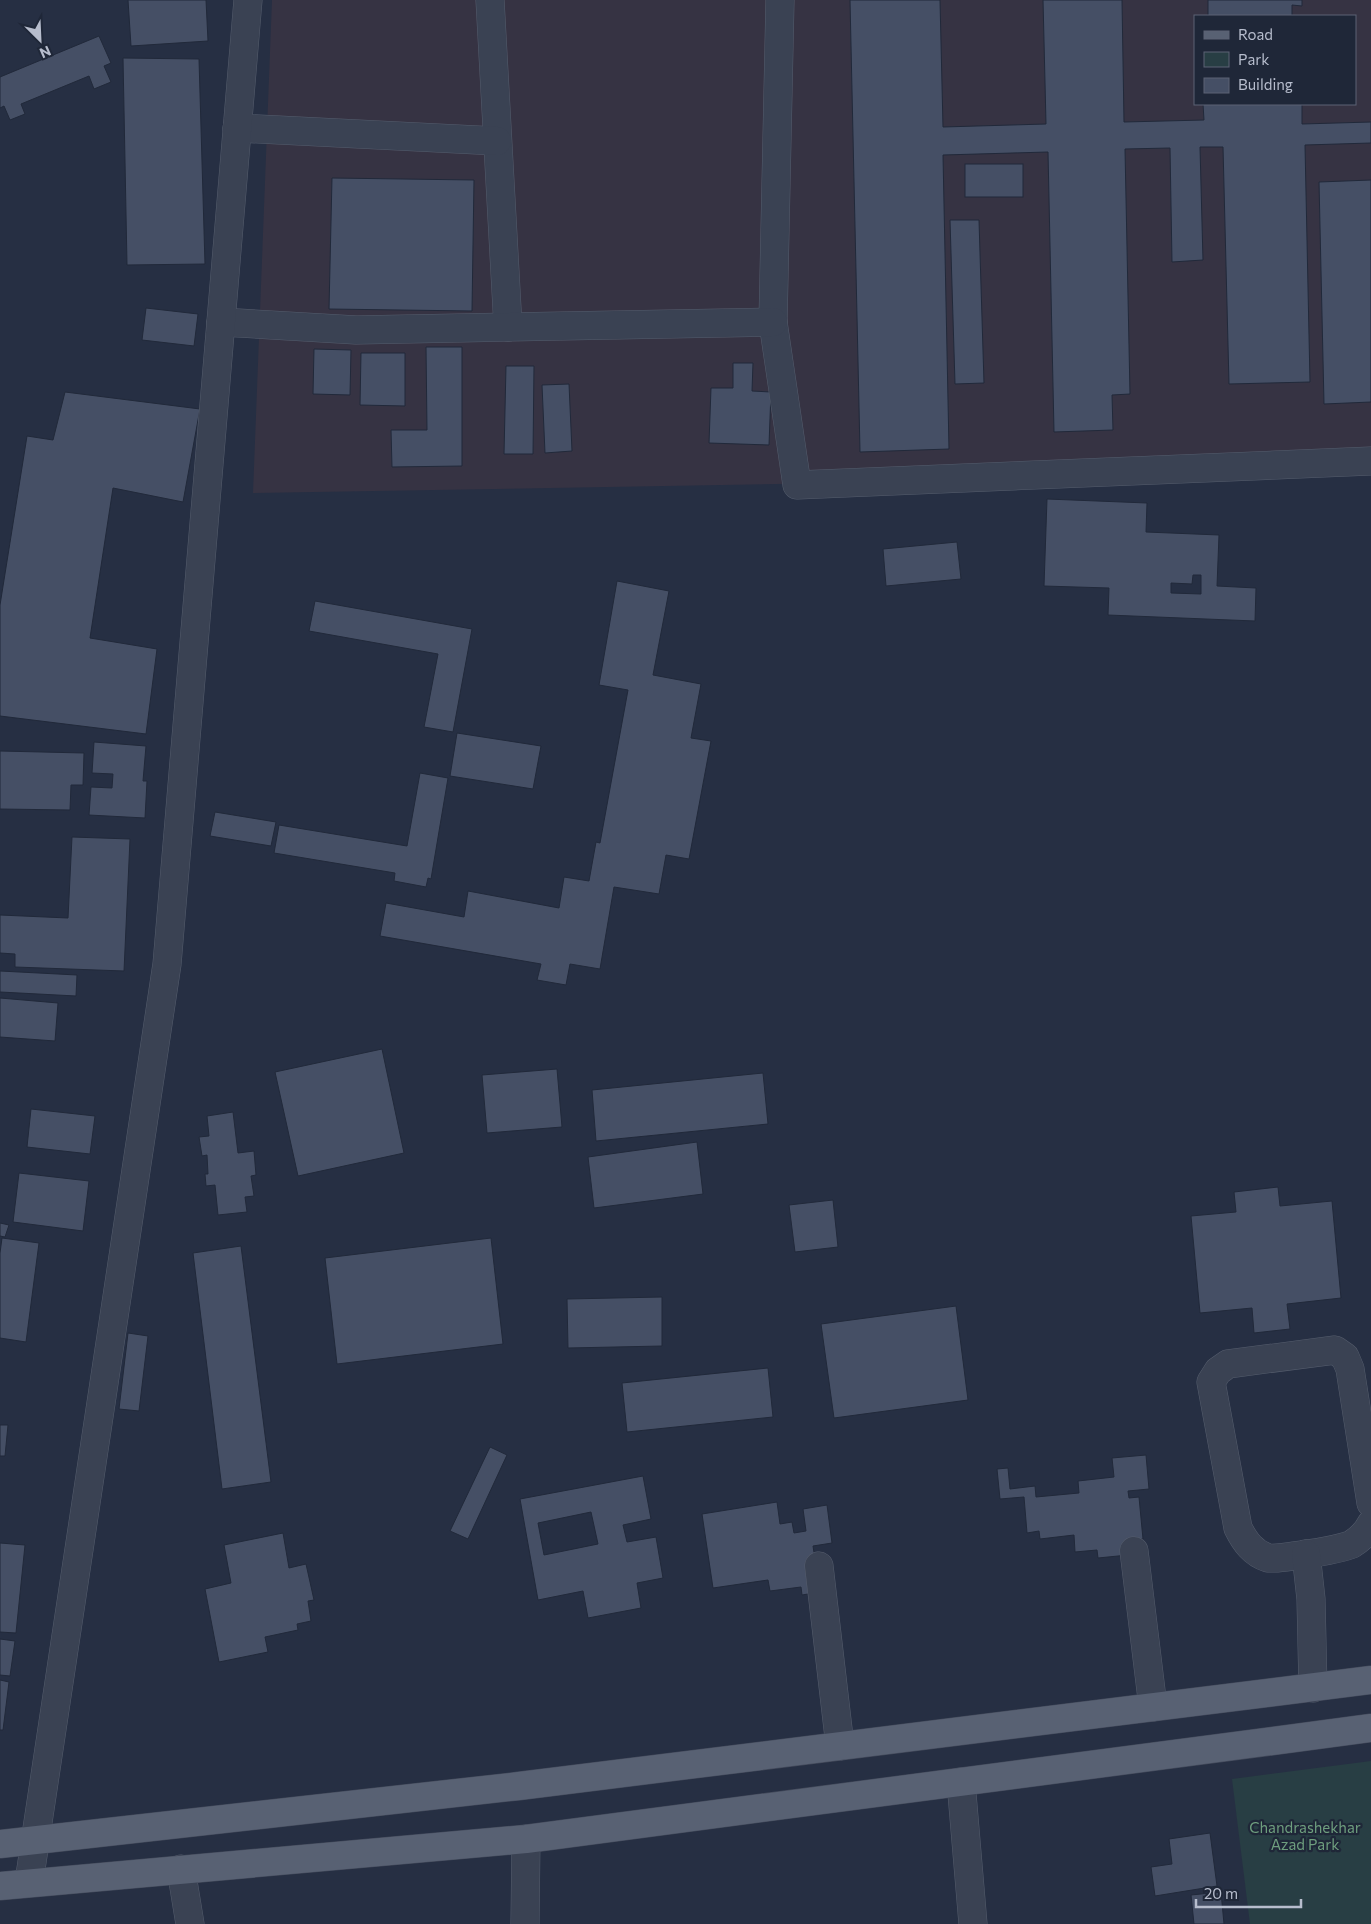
<svg xmlns="http://www.w3.org/2000/svg" width="1371" height="1924" font-family="Commissioner,sans-serif">
<style>
.medical{fill:#363343;fill-rule:evenodd}
.green{fill:#283e44}
.building{fill:#454f65;stroke:#21293a;fill-rule:evenodd}
.lines{fill:none;stroke-linecap:round;stroke-linejoin:round}
.minor-casing{stroke:#555d6d;stroke-width:29}
.major-casing{stroke:#444b5c;stroke-width:29}
.minor{stroke:#3a4253;stroke-width:28}
.major{stroke:#586173;stroke-width:28}
.labels{text-anchor:middle;dominant-baseline:central;stroke-width:4.5;stroke-linejoin:round;paint-order:stroke}
.park-label{font-size:15px;fill:#6e9e7e;stroke:#1f2738}
</style>
<rect width="100%" height="100%" fill="#262f43"/>
<path class="medical" d="M272,0H1371V474L253,493ZM1195,16H1355V104H1195Z"/>
<path class="green" d="M1371,1761V1924H1250L1232,1779Z"/>
<g class="building">
<path d="M128,0H206L208,41L131,46Z"/>
<path d="M850,0H940L943,127L1046,124L1043,0H1122L1124,122L1204,120L1203,104H1302V124L1371,122V143L1305,145L1310,382L1229,384L1223,147H1200L1203,260L1172,262L1170,148L1125,149L1130,394L1112,395L1113,430L1054,432L1048,152L943,155L949,449L860,452Z"/>
<path d="M1208,0H1302V6L1292,5V16H1208Z"/>
<path d="M99,36L111,63L104,66L111,82L94,89L89,76L21,104L25,114L10,120L4,106L0,108V77Z"/>
<path d="M123,58L199,59L205,264L127,265Z"/>
<rect x="965" y="164" width="58" height="33"/>
<path d="M332,178L474,180L472,311L329,309Z"/>
<path d="M1371,180V402L1324,404L1319,182Z"/>
<path d="M950,220H979L984,383L955,384Z"/>
<path d="M146,308L198,314L194,346L142,340Z"/>
<path d="M426,347H462V466L392,467L391,430H427Z"/>
<path d="M314,349L351,350L350,395L313,394Z"/>
<path d="M361,353H405V406L360,405Z"/>
<path d="M733,363H753L752,391L771,392L769,445L709,443L711,388H733Z"/>
<path d="M506,366H534L533,454H504Z"/>
<path d="M569,384L572,451L545,453L542,385Z"/>
<path d="M65,392L200,409L183,502L113,488L90,638L157,649L146,734L0,716V605L27,436L53,440Z"/>
<path d="M1047,499L1147,503L1146,532L1219,535L1217,586L1256,588L1255,621L1108,615L1109,588L1044,586ZM1193,575H1201V594L1171,593V583L1192,584Z"/>
<path d="M957,542L961,579L886,586L883,549Z"/>
<path d="M617,581L669,591L653,675L701,684L691,738L711,741L689,859L666,855L659,894L614,887L600,969L570,964L566,985L537,980L541,964L380,936L386,903L464,917L468,891L559,908L564,877L589,881L596,842L600,843L628,690L599,685Z"/>
<path d="M315,601L472,629L453,732L424,727L438,654L309,631Z"/>
<path d="M457,733L541,746L533,789L450,776Z"/>
<path d="M94,742L146,746L143,781H147L145,818L89,815L91,787L112,788L113,774L92,773Z"/>
<path d="M0,751L84,753L83,785H71L70,810L0,809Z"/>
<path d="M420,773L448,778L431,879L428,878L426,887L394,881L395,873L274,853L279,825L407,846Z"/>
<path d="M215,812L276,822L271,846L210,836Z"/>
<path d="M72,837L130,839L124,971L15,967V954L0,953V915L68,918Z"/>
<path d="M0,971L77,975L76,996L0,992Z"/>
<path d="M0,998L58,1003L55,1041L0,1037Z"/>
<path d="M382,1049L404,1153L298,1176L275,1072Z"/>
<path d="M557,1069L562,1127L487,1133L482,1075Z"/>
<path d="M763,1073L768,1124L596,1141L592,1090Z"/>
<path d="M31,1109L95,1116L90,1154L27,1147Z"/>
<path d="M233,1112L238,1153L254,1151L256,1175L251,1176L254,1196L245,1197L247,1212L218,1215L215,1185L206,1186L205,1174H208L207,1155L202,1156L199,1137L209,1136L207,1116Z"/>
<path d="M697,1142L703,1194L594,1208L588,1157Z"/>
<path d="M19,1173L89,1181L83,1231L13,1222Z"/>
<path d="M1278,1187L1280,1206L1332,1201L1341,1298L1287,1304L1290,1329L1254,1333L1252,1308L1200,1313L1191,1216L1236,1212L1234,1192Z"/>
<path d="M833,1200L838,1247L795,1252L789,1205Z"/>
<path d="M0,1223L9,1225L5,1237L0,1236Z"/>
<path d="M2,1238L39,1243L26,1342L0,1338V1253Z"/>
<path d="M491,1238L503,1344L337,1364L325,1258Z"/>
<path d="M241,1246L271,1482L222,1489L193,1253Z"/>
<path d="M662,1297V1346L568,1348L567,1299Z"/>
<path d="M956,1306L968,1400L834,1418L821,1324Z"/>
<path d="M128,1333L148,1336L139,1411L119,1409Z"/>
<path d="M768,1368L773,1417L627,1432L622,1383Z"/>
<path d="M0,1425H8L5,1456H0Z"/>
<path d="M490,1447L507,1455L468,1539L450,1531Z"/>
<path d="M1146,1455L1149,1489L1128,1491L1129,1498L1139,1497L1143,1539L1127,1541L1128,1555L1098,1558L1097,1550L1075,1552L1074,1535L1040,1539L1039,1531L1027,1533L1024,1497L1000,1499L997,1469L1008,1468L1010,1489L1035,1486L1036,1497L1079,1493L1078,1481L1114,1477L1112,1458Z"/>
<path d="M643,1476L651,1519L623,1525L627,1542L656,1537L663,1578L637,1583L641,1608L588,1618L583,1591L538,1600L520,1499ZM591,1512L598,1544L544,1555L538,1523Z"/>
<path d="M777,1502L780,1524L792,1522L794,1533L806,1531L803,1509L827,1505L832,1543L813,1546L820,1592L802,1595L801,1587L770,1591L768,1580L713,1588L702,1514Z"/>
<path d="M283,1533L289,1568L306,1564L314,1600L308,1601L311,1621L297,1624L298,1630L265,1637L268,1652L219,1662L205,1589L231,1583L224,1545Z"/>
<path d="M0,1543L25,1545L16,1633L0,1632Z"/>
<path d="M0,1639L15,1641L10,1676L0,1675Z"/>
<path d="M0,1680L9,1682L3,1730H0Z"/>
<path d="M1210,1833L1217,1886L1155,1896L1151,1867L1172,1864L1169,1839Z"/>
<path d="M1221,1892L1224,1924H1194L1191,1895Z"/>
</g>
<g class="lines">
<g class="minor-casing">
<g id="minor">
<path d="M490,0L508,327"/>
<path d="M780,0L773,322L797,485L1371,461"/>
<path d="M237,128L497,141"/>
<path d="M221,322L356,330L773,322"/>
<path d="M1371,1503L1350,1369L1345,1357L1335,1350L1228,1364L1218,1371L1211,1382L1238,1528C1245,1542 1253,1553 1268,1558C1275,1560 1345,1549 1352,1544C1360,1539 1367,1532 1371,1524"/>
<path d="M1134,1551L1153,1707"/>
<path d="M1306,1554L1311,1599L1313,1688"/>
<path d="M819,1566L840,1746"/>
<path d="M961,1782L973,1924"/>
<path d="M181,1869L190,1924"/>
<path d="M29,1882L167,964L248,0"/>
<path d="M525,1924L526,1839"/>
</g>
</g>
<g class="major-casing">
<g id="major">
<path d="M0,1844L519,1786L1371,1680"/>
<path d="M0,1886L526,1839L1371,1728"/>
</g>
</g>
<use href="#minor" class="minor"/>
<use href="#major" class="major"/>
</g>
<g class="labels">
<g class="park-label">
<text x="1305" y="1827">Chandrashekhar<tspan x="1305" dy="17">Azad Park</tspan></text>
</g>
</g>
<rect x="1194" y="15" width="162" height="90" fill="#1f2738" stroke="#5c6374"/>
<rect x="1204" y="31" width="25" height="8" fill="#586173" stroke="#5c6374"/>
<text x="1238" y="40" font-size="15" fill="#b7bdcd">Road</text>
<rect x="1204" y="52" width="25" height="15" fill="#283e44" stroke="#5c6374"/>
<text x="1238" y="65" font-size="15" fill="#b7bdcd">Park</text>
<rect x="1204" y="78" width="25" height="15" fill="#454f65" stroke="#5c6374"/>
<text x="1238" y="90" font-size="15" fill="#b7bdcd">Building</text>
<g transform="translate(40 40) rotate(156)" stroke="#1f2738" stroke-width="4" paint-order="stroke">
<path d="M0-4L9 19L0 12L-9 19Z" fill="#b7bdcd"/>
<text y="-8" font-size="14" font-weight="bold" text-anchor="middle" fill="#b7bdcd">N</text>
</g>
<path d="M1196 1899v8h105v-8" fill="none" stroke="#b7bdcd" stroke-width="2.5"/>
<text x="1204" y="1899" font-size="15" fill="#b7bdcd" stroke="#1f2738" stroke-width="4" paint-order="stroke">20 m</text>
</svg>
